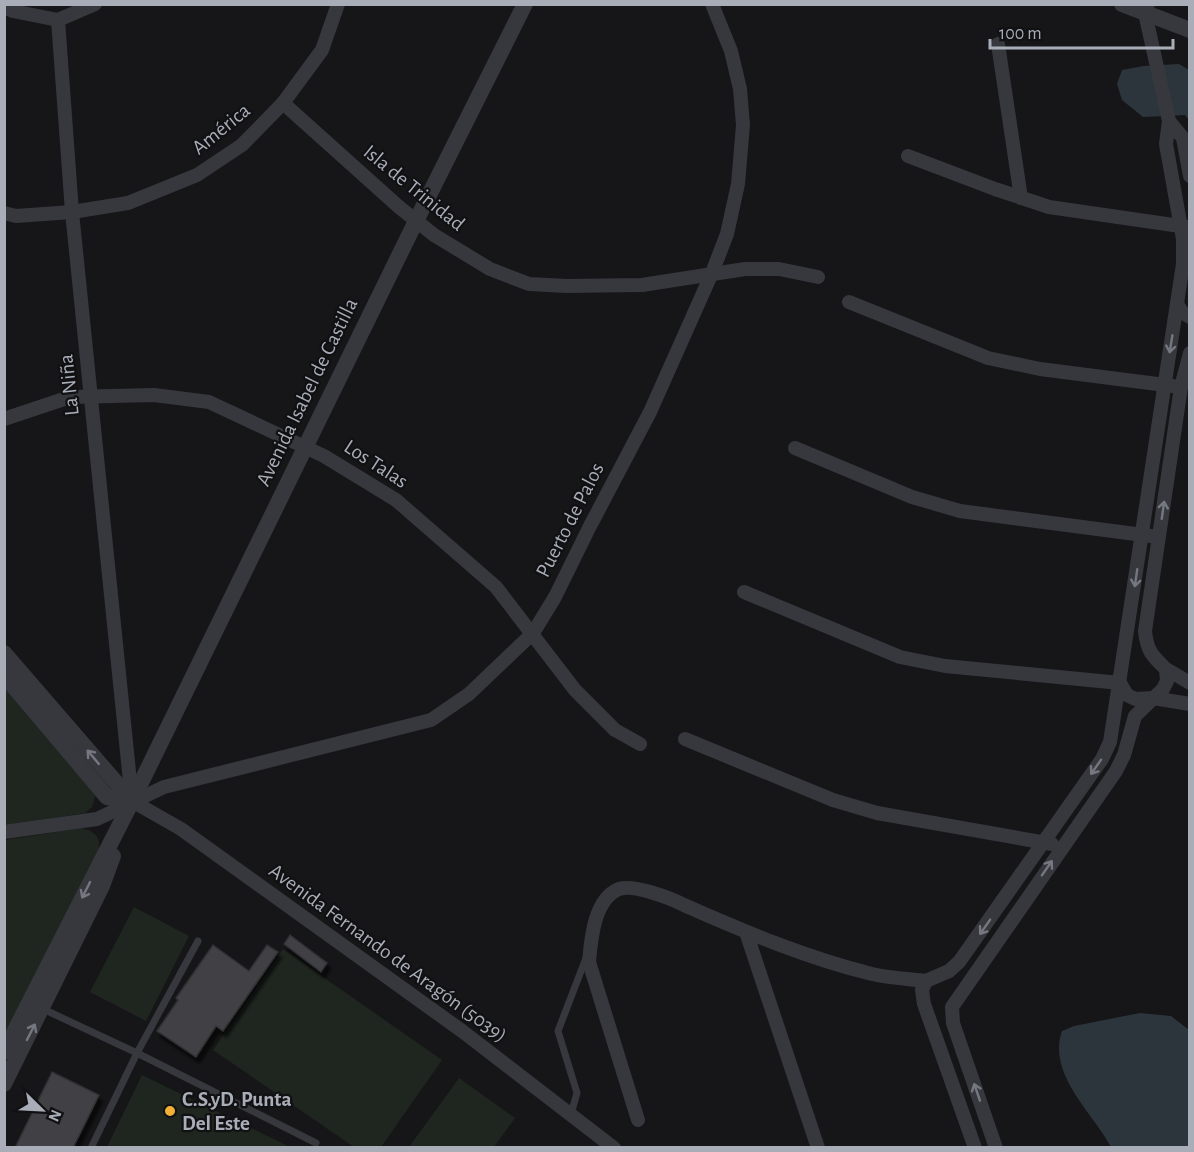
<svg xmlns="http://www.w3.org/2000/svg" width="1194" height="1152" font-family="'Alegreya Sans',sans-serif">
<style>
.green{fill:#1e261f}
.water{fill:#2c353c}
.building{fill:#404145;stroke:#303034;stroke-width:1.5;filter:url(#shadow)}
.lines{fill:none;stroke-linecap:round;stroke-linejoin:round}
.service{stroke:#37383d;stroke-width:7}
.minor{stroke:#37383d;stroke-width:14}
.tertiary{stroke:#37383d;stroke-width:16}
.oneway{stroke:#757881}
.poi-dot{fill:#f2b134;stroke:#111113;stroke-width:2}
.labels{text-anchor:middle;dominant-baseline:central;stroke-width:4.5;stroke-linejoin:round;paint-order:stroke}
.street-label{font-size:21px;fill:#a8adb8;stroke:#111113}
.poi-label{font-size:21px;font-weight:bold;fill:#a8adb8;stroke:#111113;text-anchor:start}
</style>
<defs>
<filter id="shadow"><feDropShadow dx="3.5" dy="6" stdDeviation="1.5" flood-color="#0009"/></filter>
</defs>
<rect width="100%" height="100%" fill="#161618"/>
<g class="green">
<path d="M4,683L96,794L92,807L85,813L5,826Z"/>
<path d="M81,828C95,831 102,838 98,852L5,1039V840Z"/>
<path d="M134,907L189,936L146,1021L90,992Z"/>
<path d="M283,949L442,1060L381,1147H354L213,1050Z"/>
<path d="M142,1075L290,1147H107Z"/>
<path d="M459,1078L515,1118L494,1147H409Z"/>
</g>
<g class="water">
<path d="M1179,64L1189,70V120L1185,115L1143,117L1122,100L1117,84L1122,70L1144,66Z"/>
<path d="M1140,1013L1171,1016L1189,1030V1147H1111C1092,1112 1047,1074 1062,1031L1074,1026Z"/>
</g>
<g class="building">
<path d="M290,935L327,963L321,972L284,944Z"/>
<path d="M213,945L249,971L267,945L278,952L223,1031L216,1026L196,1057L157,1031L178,1000L176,998Z"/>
<path d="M52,1072L99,1095L73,1148H15Z"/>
</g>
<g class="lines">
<g class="service">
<path d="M43,1009L137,1053L316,1143"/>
<path d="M571,1114L577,1093L558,1031L586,958"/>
<path d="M91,1148L137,1053L198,941"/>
</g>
<g class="minor">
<path d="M4,7L13,11L58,20L72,212L132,801"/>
<path d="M58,20L95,4"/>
<path d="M998,44L1021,198"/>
<path d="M283,103L399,207L434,235L490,269L529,284L567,286L642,285L745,269H779L818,277"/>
<path d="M1169,121L1183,138L1190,176"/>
<path d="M908,156L995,189L1049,207L1187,227"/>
<path d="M4,213L16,216L72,212L128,203L197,175L242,145L283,103L322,50L338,4"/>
<path d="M849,302L988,358L1040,369L1173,386"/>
<path d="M1177,304L1182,312L1190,317"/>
<path d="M4,419L70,397L154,395L209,402L324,456L396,500L496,587L575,690L615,730L640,744"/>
<path d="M795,448L912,497L960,511L1151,536"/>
<path d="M744,592L900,657L945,666L1120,683L1127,695L1135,699L1153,698L1190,704"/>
<path d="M1166,669L1190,683"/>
<path d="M685,739L833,800L877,813L1052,844"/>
<path d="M132,801L181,829L462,1031L614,1148"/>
<path d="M4,832L97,819L164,787L431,720L469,694L533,633L555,597L589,528L650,412L712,273L727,234L738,184L743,125L740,89L731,51L712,4"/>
<path d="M746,932L818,1148"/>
<path d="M638,1120L589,962C591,939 594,899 619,889C634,884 670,898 684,905C745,932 807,958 872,974C890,978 909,979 926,981"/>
<path d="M975,1148L924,1004L922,990L926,981L949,971L959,962L1102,759L1110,742L1183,264V239L1166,144L1169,121L1145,13L1148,4"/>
<path d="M996,1148L953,1023L952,1007L1116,771L1124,755L1135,716L1163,689L1167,681L1166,669C1151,655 1147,650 1145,631L1181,387L1190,353"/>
</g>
<g class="tertiary">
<path d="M1122,4L1190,30"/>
<path d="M4,653L132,801"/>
<path d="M4,675L107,797L132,801"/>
<path d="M4,1052L132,801L416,221L525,4"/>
<path d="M4,1084L102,886L113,856"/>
</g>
</g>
<defs><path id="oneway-shaft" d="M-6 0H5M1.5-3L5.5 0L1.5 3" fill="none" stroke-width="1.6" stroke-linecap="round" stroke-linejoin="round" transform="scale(1.5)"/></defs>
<g class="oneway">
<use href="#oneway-shaft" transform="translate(1171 344) rotate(99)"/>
<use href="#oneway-shaft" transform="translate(1163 510) rotate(-82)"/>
<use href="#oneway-shaft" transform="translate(1136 578) rotate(98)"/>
<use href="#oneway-shaft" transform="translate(93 757) rotate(-130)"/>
<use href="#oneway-shaft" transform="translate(1096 767) rotate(125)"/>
<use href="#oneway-shaft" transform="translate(1047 868) rotate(-55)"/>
<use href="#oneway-shaft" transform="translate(86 890) rotate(117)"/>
<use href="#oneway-shaft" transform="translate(985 927) rotate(125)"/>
<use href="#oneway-shaft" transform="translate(31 1032) rotate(-63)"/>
<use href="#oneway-shaft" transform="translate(977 1092) rotate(-109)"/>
</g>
<circle class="poi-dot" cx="170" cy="1111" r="6"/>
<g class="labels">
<g class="street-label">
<text transform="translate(221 129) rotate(-39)">América</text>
<text transform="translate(414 188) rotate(39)">Isla de Trinidad</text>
<text transform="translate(69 385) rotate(-96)">La Niña</text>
<text transform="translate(307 392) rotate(-64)">Avenida Isabel de Castilla</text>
<text transform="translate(376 464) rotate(33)">Los Talas</text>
<text transform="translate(570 520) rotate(-63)">Puerto de Palos</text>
<text transform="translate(388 953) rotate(36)">Avenida Fernando de Aragón (5039)</text>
</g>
<g class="poi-label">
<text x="182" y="1099">C.S.yD. Punta<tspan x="182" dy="24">Del Este</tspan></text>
</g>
</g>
<rect width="1194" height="1152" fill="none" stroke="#a8adb8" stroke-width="12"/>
<g transform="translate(42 1110) rotate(114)" stroke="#111113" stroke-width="4.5" paint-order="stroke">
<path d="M0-4.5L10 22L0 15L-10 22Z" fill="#a8adb8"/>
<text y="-9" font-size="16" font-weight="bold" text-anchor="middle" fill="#a8adb8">N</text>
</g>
<path d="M990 39v9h183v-9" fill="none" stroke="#a8adb8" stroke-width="3"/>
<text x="999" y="39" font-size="18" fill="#a8adb8" stroke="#111113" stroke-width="4.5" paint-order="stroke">100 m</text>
</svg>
